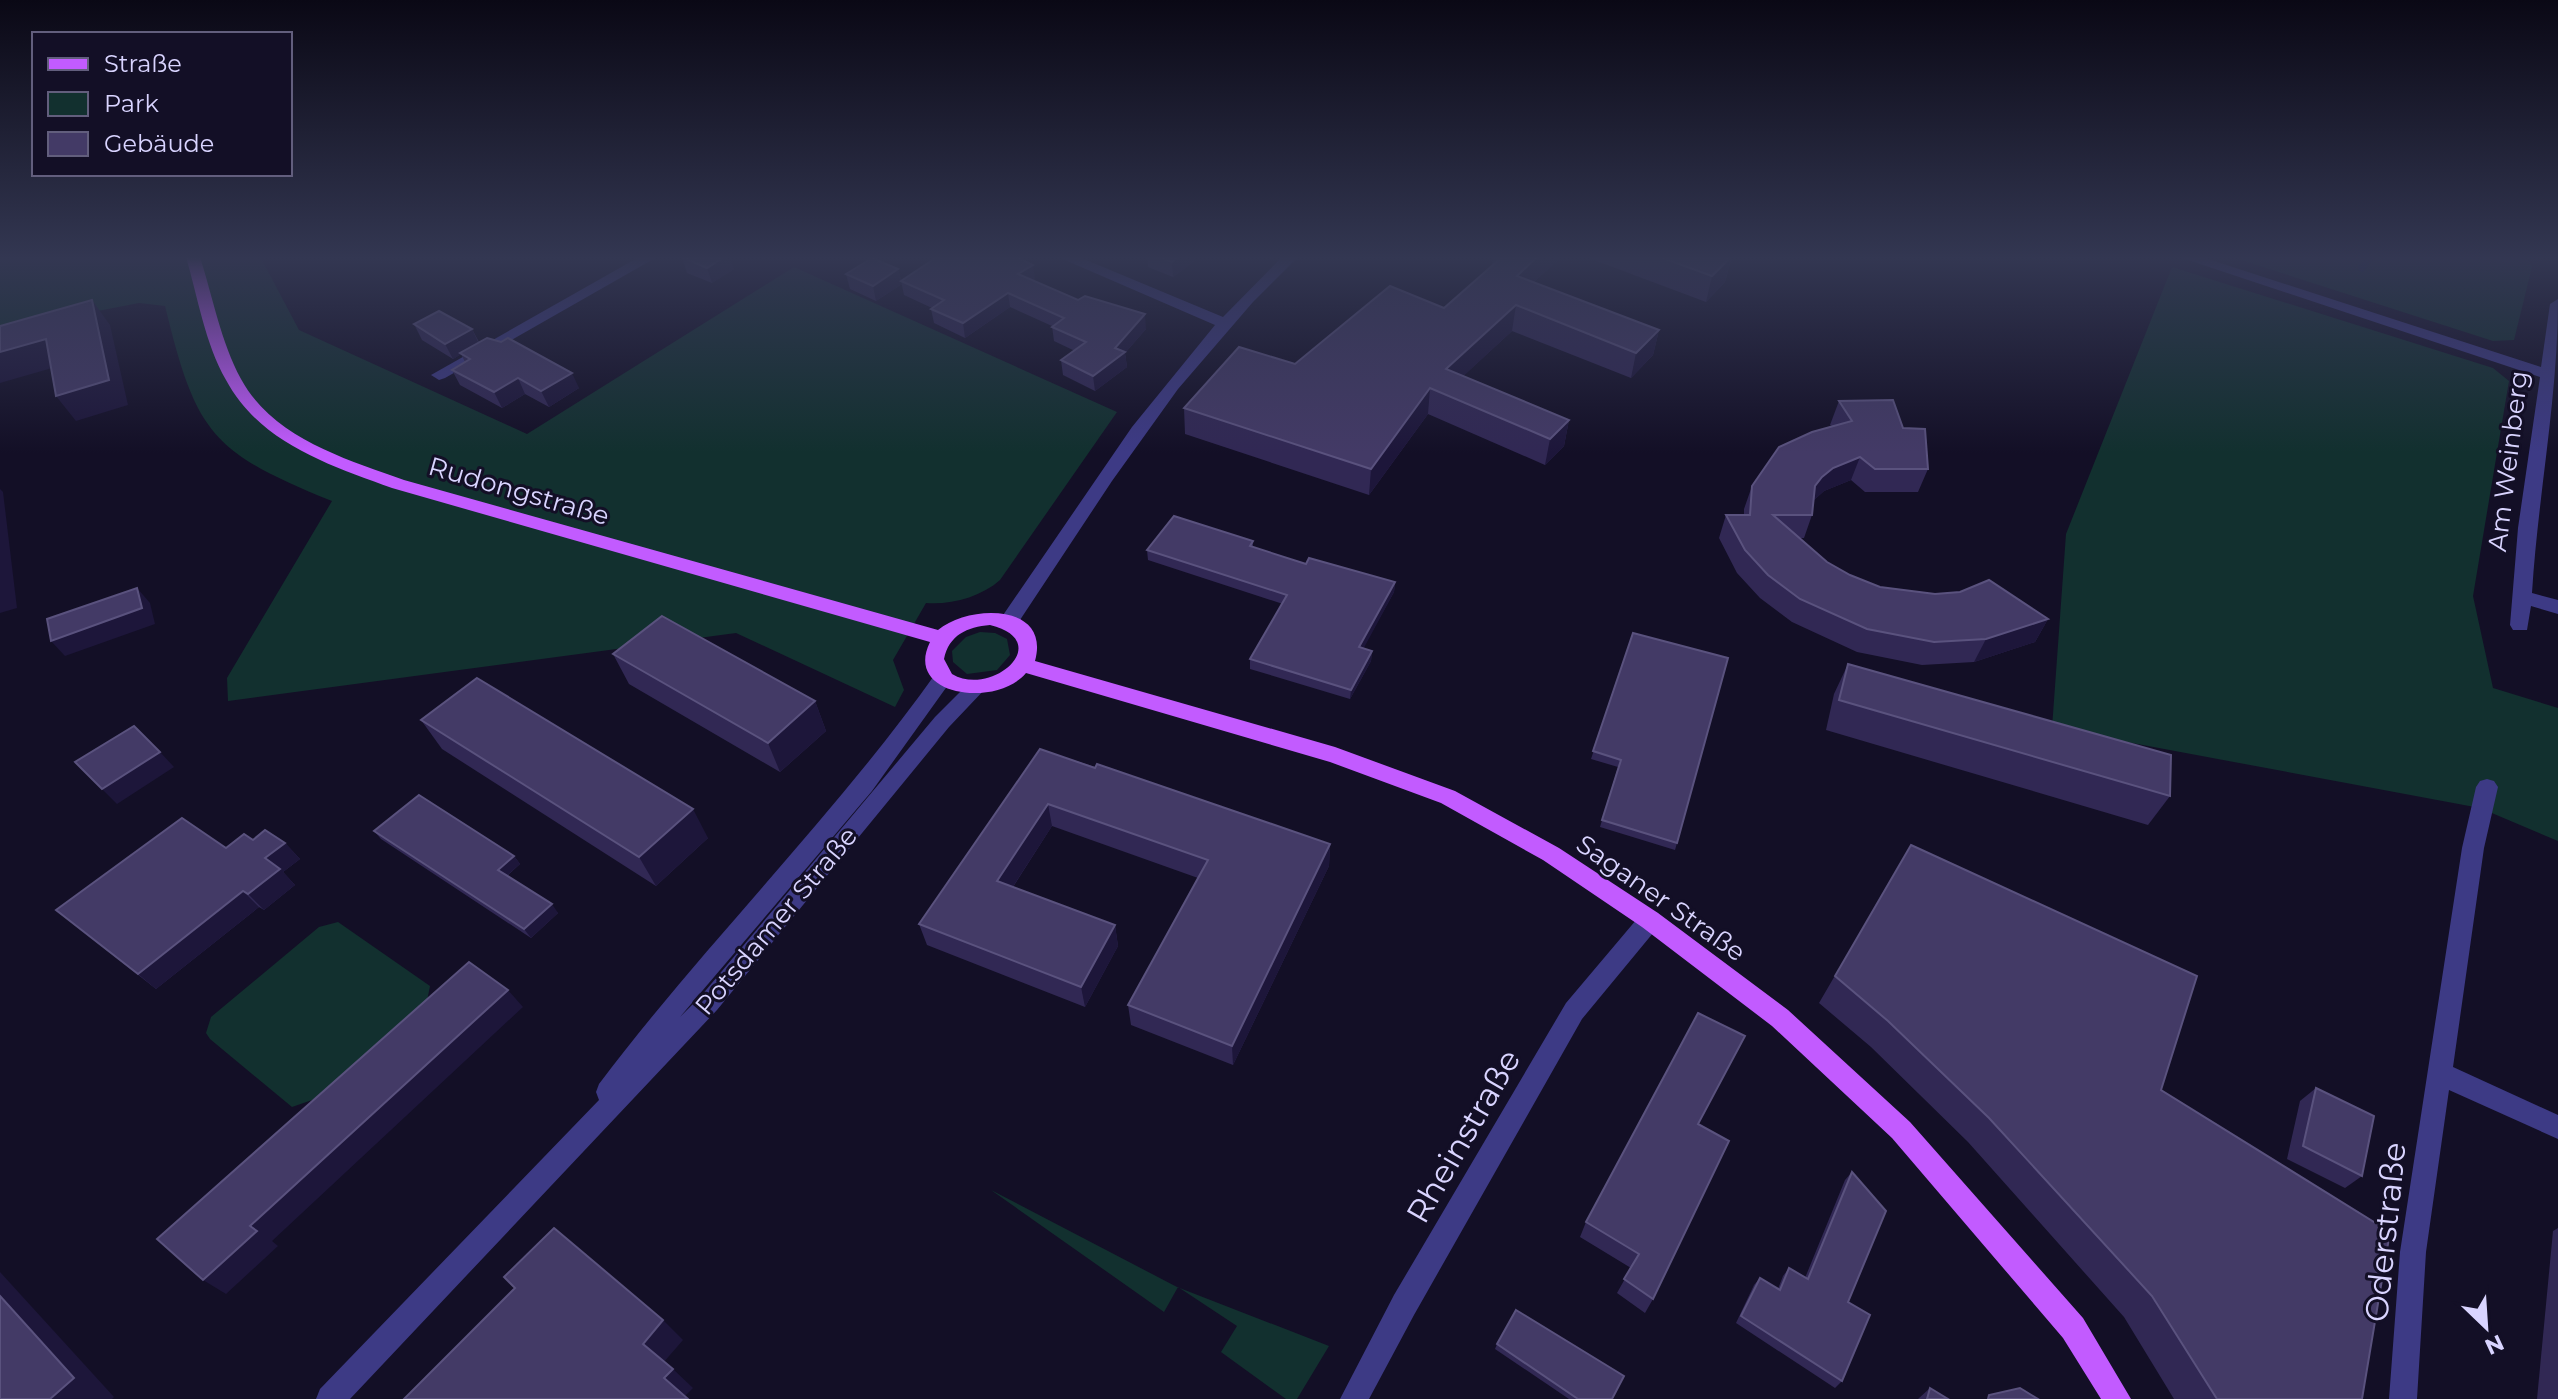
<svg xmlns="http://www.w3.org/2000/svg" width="2558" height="1399" font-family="Montserrat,sans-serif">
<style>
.green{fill:#12302f}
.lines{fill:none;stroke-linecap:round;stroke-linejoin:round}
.stream{stroke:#0c2248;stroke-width:7}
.minor{fill:#3d3a85;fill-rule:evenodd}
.major{fill:#c25bff;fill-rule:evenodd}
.wall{fill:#312854}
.shaded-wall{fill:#1d163a}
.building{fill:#433a66;stroke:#5a527e;stroke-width:2}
.labels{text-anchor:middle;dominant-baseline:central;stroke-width:6;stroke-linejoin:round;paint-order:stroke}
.street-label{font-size:26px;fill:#d9d4ff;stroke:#130f26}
.near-street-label{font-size:32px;fill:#d9d4ff;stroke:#130f26}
</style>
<rect width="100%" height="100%" fill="#130f26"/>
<g class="green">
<path d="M0,257H265L262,260L299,330L527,434L794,267L1117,412L1000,580C981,597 951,605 926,603L893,660L904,690L895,707L736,633L228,701L227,678L332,501C211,452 196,433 165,306L139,303L0,330Z"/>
<path d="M2232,257H2527L2532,267L2514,340L2493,341Z"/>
<path d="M2172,267L2493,368L2509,381L2473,596L2493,688L2558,708V841L2480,808L2052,728L2066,534Z"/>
<path d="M980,632L995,633L1007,639L1010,655L997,670L967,674L953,662L952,651L966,637Z"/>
<path d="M338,922L430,986L427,1001L315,1099L292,1107L210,1039L206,1033L211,1017L319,927Z"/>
<path d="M991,1190L1177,1287L1329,1346L1297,1399H1286L1221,1352L1237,1326L1178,1287L1164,1312Z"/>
</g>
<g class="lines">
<path class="stream" d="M2362,268L2370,257"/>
<g class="minor">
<path d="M639,257H657L445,378L439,380L431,375Z"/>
<path d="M1058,257H1079L1223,317L1282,257H1298L1253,302L1178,389L1112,481L1016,626L1009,628L999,621L1132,427L1215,325Z"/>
<path d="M2179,257H2202L2541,367L2550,304L2558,299C2558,398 2538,495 2532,593L2558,600V614L2531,606L2527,630H2513L2510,625L2518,528L2540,377Z"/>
<path d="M943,671L953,678L872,791L680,1017L701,996L935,717L969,683H983L986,688L949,727L717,1010L350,1399H316L320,1389L599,1100L596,1092L599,1084C706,942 833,818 936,673Z"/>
<path d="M2487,779L2494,781L2498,787L2484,848L2453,1067L2558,1115V1139L2449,1090L2426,1252L2417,1399H2389L2400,1252L2462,848L2476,787L2480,781Z"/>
<path d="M1650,910L1658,913L1661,920L1658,927L1582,1019L1414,1315L1369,1399H1340L1394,1295L1566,1003L1642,913Z"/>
</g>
<path class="major" d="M186,257H200C213,298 221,342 241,379C273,438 346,459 404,480L938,630C969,604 1051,603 1035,661L1335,747L1455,791L1559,848L1658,913L1788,1010L1910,1122L2083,1318L2131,1399H2101L2063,1338L1892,1138L1772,1026L1642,927L1543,860L1441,803L1330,762L1026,673C997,708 903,697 930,642L392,488C329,465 260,443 226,380C205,343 198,298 186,257ZM990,625C1056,641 992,698 952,674L944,659C949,635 967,627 990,625Z"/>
</g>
<g class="wall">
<path d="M1143,257H1200L1173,277L1148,267V259Z"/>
<path d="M1493,257H1561L1534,282L1659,330L1653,355L1631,378L1512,331L1463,376L1569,420L1564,446L1545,465L1428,414L1369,495L1185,434L1184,408L1295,364L1444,308L1492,267Z"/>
<path d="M1586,257H1732L1725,282L1706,302Z"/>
<path d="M682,258L734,269L712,283L687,273Z"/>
<path d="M898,269L902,284L876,301L850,289L846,274Z"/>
<path d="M1035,279L1032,281L1146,329L1125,353L1127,367L1095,391L1063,375L1061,360L1075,351L1054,341L1052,326L1010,307L965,338L934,323L931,309L932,308L904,295L901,281Z"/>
<path d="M414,324L472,329L479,342L579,388L549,407L525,394L502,408L460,385L452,370L465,362L461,354L453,359L422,340Z"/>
<path d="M1839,401L1903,428L1928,469L1918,492H1865L1851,480L1824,491L1814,500L1812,515L1804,538H1800L1827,562L1850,575L1880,587L2048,619L2035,642L1974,662L1922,665L1857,652L1792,622L1760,598L1737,573L1719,538L1726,515H1744V509L1752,486L1832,426L1830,425Z"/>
<path d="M1253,541V547L1306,564L1395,582L1394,592L1363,648L1372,651L1371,661L1350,699L1250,669V659L1283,604L1148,560L1147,550Z"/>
<path d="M1633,633L1677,843L1675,850L1600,827L1618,767L1591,759Z"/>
<path d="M613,654L815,701L826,731L780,772L629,684Z"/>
<path d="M1848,664L2170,796L2148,825L1826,730L1834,694Z"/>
<path d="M421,720L708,838L656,886L442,749Z"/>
<path d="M1040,749L1330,844L1329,866L1233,1065L1131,1025L1128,1005L1198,878L1052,826L1013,887L1115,925L1118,946L1085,1007L927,945L919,924Z"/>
<path d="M374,831L514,856L520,864L507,876L558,913L531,938L381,839Z"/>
<path d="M253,840L285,843L300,859L283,872L295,885L264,910L259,907L156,989L56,910L226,848Z"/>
<path d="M1911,845L2161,1090L2362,1399H2174L2124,1317L1968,1142L1871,1047L1819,1003Z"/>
<path d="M2316,1088L2362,1176L2345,1188L2287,1159L2300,1101Z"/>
<path d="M1698,1124L1653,1299L1645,1313L1617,1293L1631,1268L1580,1237L1586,1222Z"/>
<path d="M1852,1172L1848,1302L1842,1381L1835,1388L1736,1323L1754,1285L1760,1278L1778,1289L1783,1276L1789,1268L1805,1278L1845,1180Z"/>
<path d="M2558,1228V1399H2537L2553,1231Z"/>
<path d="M1497,1344L1612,1399H1569L1495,1349Z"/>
<path d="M1930,1388L1948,1399H1918Z"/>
</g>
<g class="shaded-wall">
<path d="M724,257H730L734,269L712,283L707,268Z"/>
<path d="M1178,257H1200L1173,277L1172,262Z"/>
<path d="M1537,257H1561L1513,301L1517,276Z"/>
<path d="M1731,257L1725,282L1706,302L1712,276Z"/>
<path d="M1033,265L1035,279L1020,289L1018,274Z"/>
<path d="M898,269L902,284L876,301L873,286Z"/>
<path d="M1008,293L1010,307L965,338L963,323Z"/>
<path d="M92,300L110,325L128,405L76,421L56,396Z"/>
<path d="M1516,305L1512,331L1443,395L1446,369Z"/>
<path d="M1145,314L1146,329L1125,353L1127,367L1095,391L1093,376L1115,348Z"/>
<path d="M472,329L479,344L453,359L445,344Z"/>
<path d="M1659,330L1653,355L1631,378L1636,353Z"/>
<path d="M46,339L66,364L0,383V352Z"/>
<path d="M572,373L579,388L549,407L541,391Z"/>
<path d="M518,378L525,394L502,408L494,392Z"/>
<path d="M1430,388L1428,414L1369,495L1371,469Z"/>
<path d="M1569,420L1564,446L1545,465L1550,439Z"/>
<path d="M1860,457L1851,480L1824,491L1814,500L1815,486L1822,477L1833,468Z"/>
<path d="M0,489L3,492L17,608L0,613Z"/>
<path d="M1395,582L1394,592L1359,657V647Z"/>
<path d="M137,588L150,603L155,624L65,656L51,641Z"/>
<path d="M2048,619L2035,642L1974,662L1986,639Z"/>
<path d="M1372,651L1371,661L1350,699L1351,690Z"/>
<path d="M815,701L826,731L780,772L768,743Z"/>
<path d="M160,752L174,767L117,804L102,789Z"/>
<path d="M1048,804L1052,826L1003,902L997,881Z"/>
<path d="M693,809L708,838L656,886L639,857Z"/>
<path d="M285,843L300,859L283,872L295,885L264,910L248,894L265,858Z"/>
<path d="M1330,844L1329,866L1233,1065L1232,1046Z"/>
<path d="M514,856L520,864L504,878L498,870Z"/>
<path d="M243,891L259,907L156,989L138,974Z"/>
<path d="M552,904L558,913L531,938L524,929Z"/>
<path d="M1115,925L1118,946L1085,1007L1081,987Z"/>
<path d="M508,990L523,1007L272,1241L278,1246L226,1294L203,1280L250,1226Z"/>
<path d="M0,1272L114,1397L112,1399H50L0,1296Z"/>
<path d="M663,1320L683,1340L663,1363L643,1344Z"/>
<path d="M673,1369L693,1388L684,1397L664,1378Z"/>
</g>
<g class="building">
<path d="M682,257H724L707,268Z"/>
<path d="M937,257H1017L1033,265L1018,274L1078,300L1085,296L1145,314L1115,348L1125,352L1093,376L1061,360L1086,342L1052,327L1064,318L1008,293L963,323L931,309L944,300L901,281Z"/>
<path d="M1160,257H1178L1172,262Z"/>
<path d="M1502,257H1537L1517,276L1659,330L1636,353L1516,305L1446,369L1569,420L1550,439L1430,388L1371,469L1184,408L1239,347L1295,364L1390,286L1444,308Z"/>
<path d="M1660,257H1731L1712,276Z"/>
<path d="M872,258L898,269L873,286L846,274Z"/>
<path d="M92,300L109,380L56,396L46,339L0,352V326Z"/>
<path d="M439,311L472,329L445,344L414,324Z"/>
<path d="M487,338L501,342L508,338L572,373L541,391L518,378L494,392L452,370L470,359L460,353Z"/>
<path d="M1893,400L1903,428L1925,429L1928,469H1875L1860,457L1833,468L1822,477L1815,486L1812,515H1773L1827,562L1850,575L1880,587L1935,594L1960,592L1989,580L2048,619L1986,639L1934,642L1867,629L1800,599L1768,575L1745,550L1726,515H1750L1752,486L1779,447L1812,432L1852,421L1839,401Z"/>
<path d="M1174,516L1253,541L1250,546L1306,564L1309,558L1395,582L1359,647L1372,651L1351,690L1250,659L1287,595L1147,550Z"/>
<path d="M137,588L142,608L51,641L47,619Z"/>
<path d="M662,616L815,701L768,743L613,654Z"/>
<path d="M1633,633L1728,658L1677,843L1602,820L1621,760L1593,751Z"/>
<path d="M1848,664L2171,755L2170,796L1839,700Z"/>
<path d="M477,678L693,809L639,857L421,720Z"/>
<path d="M134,726L160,752L102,789L75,762Z"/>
<path d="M1040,749L1095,768L1097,764L1330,844L1232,1046L1128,1005L1208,860L1048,804L997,881L1115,925L1081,987L919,924Z"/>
<path d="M419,795L514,856L498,870L552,904L524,929L374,831Z"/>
<path d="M182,818L226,848L244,834L253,840L265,830L285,843L265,858L280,869L248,894L243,891L138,974L56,910Z"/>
<path d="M1911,845L2197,976L2161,1090L2390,1232L2362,1399H2217L2152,1296L1989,1118L1888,1021L1835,976Z"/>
<path d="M469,962L508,990L250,1226L257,1231L203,1280L157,1239Z"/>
<path d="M1698,1013L1745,1036L1698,1124L1729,1141L1653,1299L1624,1279L1639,1254L1586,1222Z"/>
<path d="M2316,1088L2374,1116L2362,1176L2303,1146Z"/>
<path d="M1852,1172L1886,1211L1848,1302L1870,1315L1842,1381L1741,1316L1760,1278L1780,1290L1789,1268L1808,1279Z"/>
<path d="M554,1228L663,1320L643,1344L673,1369L664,1378L688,1399H404L515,1288L504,1277Z"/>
<path d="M0,1296L74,1378L50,1399H0Z"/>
<path d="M1516,1310L1624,1376L1612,1399H1578L1497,1344Z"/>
<path d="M1930,1388L1948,1399H1927Z"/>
<path d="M2020,1388L2038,1399H1988L1989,1395Z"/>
</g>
<linearGradient id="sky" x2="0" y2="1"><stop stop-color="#0a0815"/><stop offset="0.57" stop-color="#333752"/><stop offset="1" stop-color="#333752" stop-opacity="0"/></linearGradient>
<rect width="2558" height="453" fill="url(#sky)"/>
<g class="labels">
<g class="street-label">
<text transform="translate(2508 461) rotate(-83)">Am Weinberg</text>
<text transform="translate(519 491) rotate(16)">Rudongstraße</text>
<text transform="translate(1661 898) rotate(35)">Saganer Straße</text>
<text transform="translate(776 921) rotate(-50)">Potsdamer Straße</text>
</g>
<g class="near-street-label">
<text transform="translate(1463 1136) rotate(-60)">Rheinstraße</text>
<text transform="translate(2385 1232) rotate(-84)">Oderstraße</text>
</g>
</g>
<rect x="32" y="32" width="260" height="144" fill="#130f26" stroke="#625e7d" stroke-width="2"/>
<rect x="48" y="58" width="40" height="12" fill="#c25bff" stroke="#625e7d" stroke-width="2"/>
<text x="104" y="72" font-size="24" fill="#d9d4ff">Straße</text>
<rect x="48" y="92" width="40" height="24" fill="#12302f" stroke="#625e7d" stroke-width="2"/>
<text x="104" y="112" font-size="24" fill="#d9d4ff">Park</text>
<rect x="48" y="132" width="40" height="24" fill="#433a66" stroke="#625e7d" stroke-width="2"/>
<text x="104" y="152" font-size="24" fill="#d9d4ff">Gebäude</text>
<g transform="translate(2486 1327) rotate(155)" stroke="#130f26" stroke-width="6" paint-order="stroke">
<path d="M0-6L14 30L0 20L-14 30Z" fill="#d9d4ff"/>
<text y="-12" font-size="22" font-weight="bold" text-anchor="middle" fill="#d9d4ff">N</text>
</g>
</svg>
